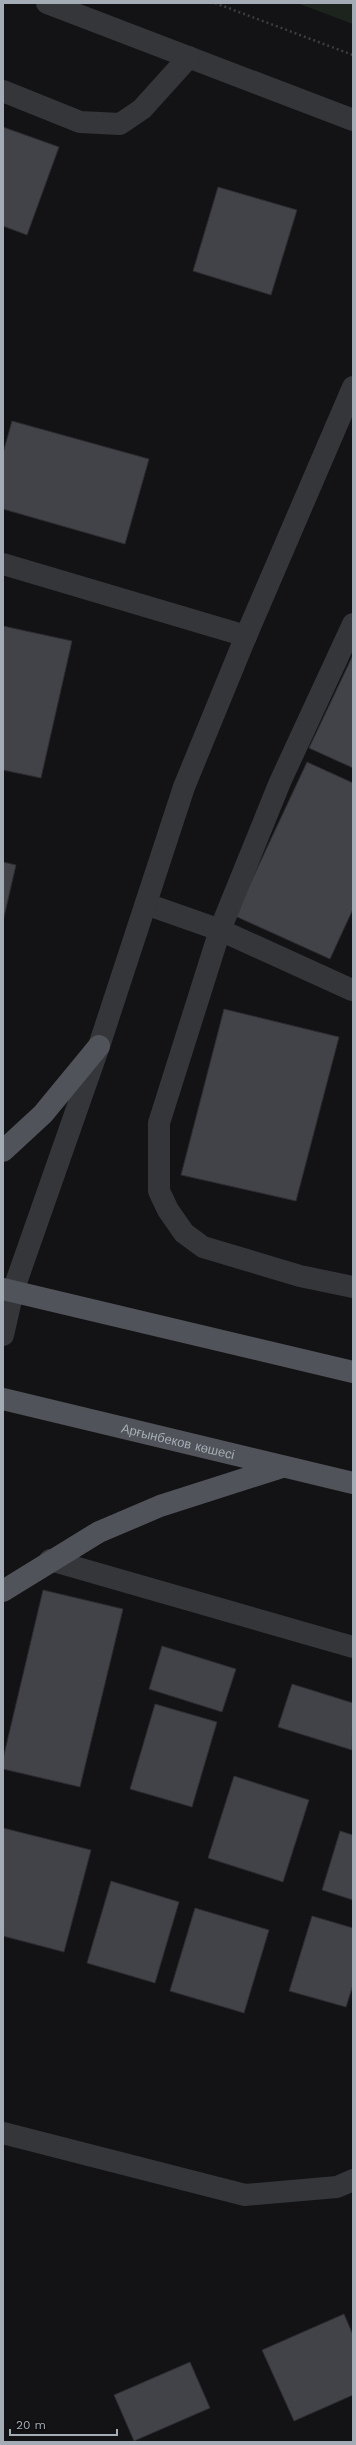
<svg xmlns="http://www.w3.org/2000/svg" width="356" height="2445" font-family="'Work Sans',sans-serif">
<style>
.green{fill:#1d241d}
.building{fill:#424348;stroke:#2d2d31}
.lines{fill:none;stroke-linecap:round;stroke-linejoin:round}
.path{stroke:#3a3d41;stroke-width:2.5;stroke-dasharray:2 3;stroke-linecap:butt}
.service{stroke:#34363a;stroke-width:22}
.minor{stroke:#34363a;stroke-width:22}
.tertiary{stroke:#34363a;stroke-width:22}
.primary{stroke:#505359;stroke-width:22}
.labels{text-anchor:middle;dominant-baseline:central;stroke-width:4;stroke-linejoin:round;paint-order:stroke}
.street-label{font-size:13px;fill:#a4acb5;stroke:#0e0e10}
</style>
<rect width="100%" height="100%" fill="#131315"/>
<path class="green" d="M297,3H353V24Z"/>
<g class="building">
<path d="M3,127L59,147L27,235L3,226Z"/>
<path d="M218,187L297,210L271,295L193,271Z"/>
<path d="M12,421L149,459L125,544L3,509V453Z"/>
<path d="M3,626L72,641L41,778L3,770Z"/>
<path d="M353,655V768L309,748Z"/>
<path d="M307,762L353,783V909L330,959L235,916Z"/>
<path d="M3,862L16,865L3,921Z"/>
<path d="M224,1009L339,1037L296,1201L181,1175Z"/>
<path d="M43,1590L123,1609L80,1787L3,1769V1759Z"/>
<path d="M162,1646L236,1669L222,1712L149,1689Z"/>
<path d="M292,1684L353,1703L352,1750L278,1727Z"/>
<path d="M155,1704L217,1722L192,1807L130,1789Z"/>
<path d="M234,1776L309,1800L283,1882L208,1858Z"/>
<path d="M3,1828L91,1850L64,1952L3,1936Z"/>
<path d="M340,1831L353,1835V1900L322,1890Z"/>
<path d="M111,1881L179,1902L155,1983L87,1963Z"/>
<path d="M195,1908L269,1930L244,2013L170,1991Z"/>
<path d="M312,1916L353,1928V1985L346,2007L289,1991Z"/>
<path d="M344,2314L353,2335V2395L294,2421L262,2350Z"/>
<path d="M190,2362L210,2408L134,2441L114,2395Z"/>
</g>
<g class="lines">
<path class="path" d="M215,3L353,55"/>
<g class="service">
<path d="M3,564L246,636"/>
<path d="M353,624L280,782L220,930L159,1123V1191L168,1210L184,1233L203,1247L300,1276L353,1287"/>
<path d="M146,904L220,930L352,990"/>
<path d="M50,1560L353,1647"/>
</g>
<g class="minor">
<path d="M47,3L353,120"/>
<path d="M3,91L80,122L120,124L142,109L189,57"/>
<path d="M3,2133L245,2195L337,2187L353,2180"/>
</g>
<path class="tertiary" d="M3,1335L13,1291L99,1046L184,787L246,636L353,387"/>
<g class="primary">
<path d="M3,1151L43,1114L99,1046"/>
<path d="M3,1289L353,1372"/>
<path id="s1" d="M3,1399L353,1483"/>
<path d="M3,1591L99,1532L160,1506L282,1467"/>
</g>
</g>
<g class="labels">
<g class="street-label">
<text stroke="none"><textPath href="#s1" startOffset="180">Арғынбеков көшесі</textPath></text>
</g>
</g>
<rect width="356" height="2445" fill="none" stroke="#a4acb5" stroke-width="8"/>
<path d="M10 2429v6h107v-6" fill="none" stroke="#a4acb5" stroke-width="2"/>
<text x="16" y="2429" font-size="12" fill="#a4acb5" stroke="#0e0e10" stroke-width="3" paint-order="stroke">20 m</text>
</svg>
